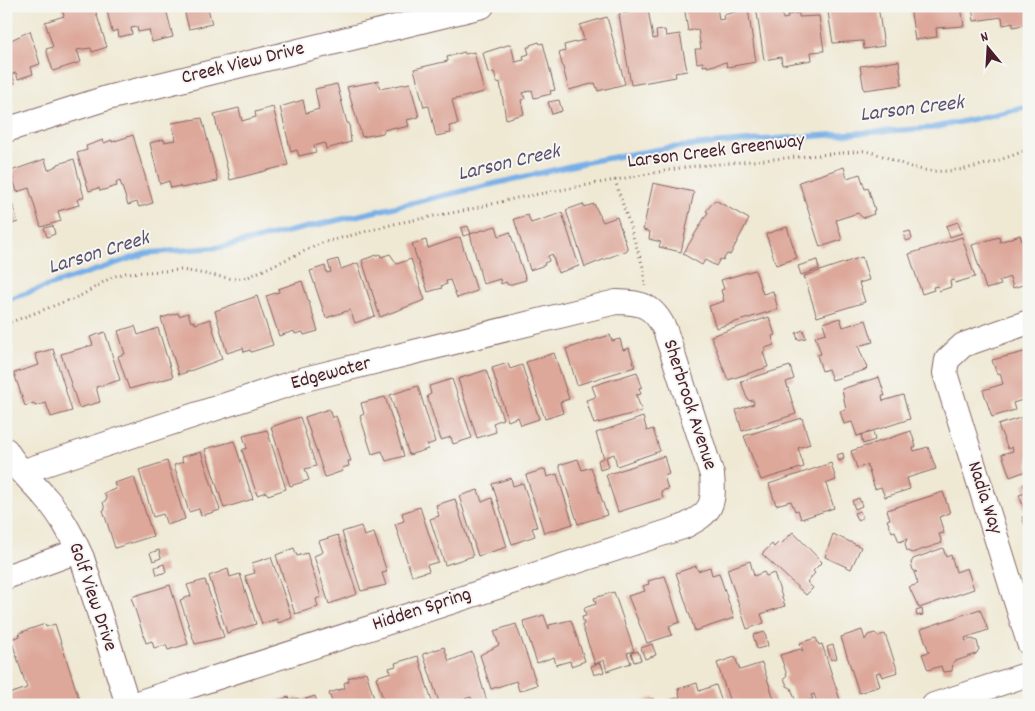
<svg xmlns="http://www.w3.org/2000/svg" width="1035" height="711" font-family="Dekko,sans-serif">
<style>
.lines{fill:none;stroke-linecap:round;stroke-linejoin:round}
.stream{stroke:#77afe7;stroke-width:5.5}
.building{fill:#dda79a}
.minor-casing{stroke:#846666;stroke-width:26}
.path{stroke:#846666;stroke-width:3;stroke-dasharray:1 4;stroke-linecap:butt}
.minor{stroke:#fff;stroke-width:24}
.labels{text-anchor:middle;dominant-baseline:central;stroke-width:4;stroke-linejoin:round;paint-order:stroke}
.street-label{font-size:20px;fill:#4a1f2b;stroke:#f6f6f2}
.water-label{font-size:21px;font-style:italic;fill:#5a516d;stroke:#f6f6f2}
</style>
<rect width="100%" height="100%" fill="#f6f6f2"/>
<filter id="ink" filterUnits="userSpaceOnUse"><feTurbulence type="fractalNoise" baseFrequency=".02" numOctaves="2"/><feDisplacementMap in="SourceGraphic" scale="10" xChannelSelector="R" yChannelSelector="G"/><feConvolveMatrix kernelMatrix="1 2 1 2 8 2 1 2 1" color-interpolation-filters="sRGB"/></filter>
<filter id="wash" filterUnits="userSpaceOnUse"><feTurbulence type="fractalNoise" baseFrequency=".0096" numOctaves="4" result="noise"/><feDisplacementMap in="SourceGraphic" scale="20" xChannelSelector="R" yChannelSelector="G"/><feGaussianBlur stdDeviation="1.12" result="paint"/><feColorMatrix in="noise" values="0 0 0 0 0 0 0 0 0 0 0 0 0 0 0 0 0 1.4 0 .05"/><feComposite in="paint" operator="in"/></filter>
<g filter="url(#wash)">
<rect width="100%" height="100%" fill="#efe9d4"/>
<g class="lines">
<path class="stream" d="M6,300L147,253L222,247L592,161L667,148L730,142L932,128L1029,107"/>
</g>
<g id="blocks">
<g class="building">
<path d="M94,6L107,47L92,52L91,48L77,50L81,62L53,71L46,49L53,47L45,22L64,16L61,7L64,6Z"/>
<path d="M106,6H156L158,11L166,9L173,37L152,42L149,30L138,32L137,27L131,28L132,34L119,37L118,30L112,32Z"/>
<path d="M183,6H212L208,8L212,24L189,29Z"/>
<path d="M684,6H717L719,20L724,19L723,15L748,9L756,62L727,67L726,62L707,67V65L703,66V62L697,63L695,49H701L698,29L688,31Z"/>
<path d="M756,6H781L783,19L788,18L787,15L799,13V17L819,16L824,51L811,52L812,60L782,65L781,57L764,60Z"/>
<path d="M827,6H878L884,46L864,49L863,41L833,43Z"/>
<path d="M910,6H961L964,26L936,28L937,37L915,40Z"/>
<path d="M972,6H1029V24L1013,27V23L1003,25L1002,17L974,21Z"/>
<path d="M648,9L653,39L657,38L656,31L665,30L666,36L680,34L687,71L675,73L676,77L631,85L619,14Z"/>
<path d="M607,17L625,84L598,91L595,83L569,90L559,53L565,51L564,45L584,40L580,25Z"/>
<path d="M30,31L40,64L31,67L33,74L18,79L16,73L12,74L15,83L6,86V32L9,41Z"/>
<path d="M539,42L540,44L543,43L555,90L550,91L551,94L534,98L532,90L523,93L525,99L521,100L524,114L506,119L500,82L497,83L494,72L488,73L483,53L511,44L515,62L524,60L523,56L529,54L527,47H530V45Z"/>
<path d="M464,52L465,54L474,52L484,92L452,100L458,124L449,126L451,133L436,136L429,106L424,107L414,69L448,61L447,57Z"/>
<path d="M899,61L902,85L864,90L860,66Z"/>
<path d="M378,81L380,89L410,83L419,117L407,120L409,126L396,129V127L384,130L383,133L362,137L347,87Z"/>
<path d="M337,84L347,123H349L351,142L326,149L325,143L314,146L316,152L299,156L297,150L291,152L280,107L303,100L306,113L319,109L315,89Z"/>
<path d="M559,100L562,111L552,114L548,102Z"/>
<path d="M273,107L288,165L230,180L214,114L239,108L242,121L256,117L255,112Z"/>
<path d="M202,118L218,181L181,188L180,186L171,188L169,181L160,184L150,143L164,139V142L176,140L172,123Z"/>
<path d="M133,135L153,203L139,207L137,202L128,205L120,181L116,183L117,186L100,191L99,188L89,191L77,153L87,150L86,146L103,140L104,143L112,140V142Z"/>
<path d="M45,159L48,170L58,165V164L74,159L84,197L77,200L79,205L58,211L61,221L41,227L29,188L17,192L11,171Z"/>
<path d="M844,167L847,178L860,174L865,189L868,188L875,210L873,211L874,214L863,218L858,213L836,220L842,240L820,247L799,182Z"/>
<path d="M7,172L13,193L9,194L18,222L6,226Z"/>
<path d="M653,183L694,192L681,252L659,247L661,242L649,239L650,232L643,230Z"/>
<path d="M715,200L749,219L730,255L727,254L723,260L720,259L716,266L705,260L702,265L683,254L708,212L706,211Z"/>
<path d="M583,204L584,207L594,204L603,222L617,217L628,250L585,267L566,210Z"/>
<path d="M562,213L579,266L558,273L552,254L548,256L549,261L544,263L545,265L530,270L514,219L528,215L531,223Z"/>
<path d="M958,222L962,233L950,237L946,226Z"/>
<path d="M53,226L55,234L47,237L44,228Z"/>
<path d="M468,226L471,234L463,236L461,228Z"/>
<path d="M496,226L499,236L510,232L526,280L508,285L506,282L501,284L500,279L483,284L470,234Z"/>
<path d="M787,227L797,258L776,265L766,234Z"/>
<path d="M910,231L912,239L906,241L903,233Z"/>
<path d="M1020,235L1029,264V283L1013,288L1010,277L999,281L1001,285L986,289L972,245L999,237L1000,242Z"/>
<path d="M460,237L477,291L457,298L450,280L446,281L447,284L441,286L442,288L428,292L412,244L426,240L428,248Z"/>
<path d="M962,237L975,277L955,283L954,280L950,281L951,287L939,291L938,286L933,287L934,290L922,294L909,254Z"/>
<path d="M380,254L381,257L390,254L397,264L411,259L425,300L380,317L362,260Z"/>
<path d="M862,257L869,280L859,283L865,302L817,317L804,276Z"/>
<path d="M338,259L341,269L358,263L375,316L355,323L350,310L326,318L310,271L325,266L327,273L331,272L328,262Z"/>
<path d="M817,260L819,269L801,275L798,266Z"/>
<path d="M755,270L763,294L773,291L778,309L716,328L709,306L724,301L721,290L724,289L721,280Z"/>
<path d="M302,281L318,331L304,335L303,332L295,334L294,331L279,336L266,296L279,292L278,289Z"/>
<path d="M257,296L273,345L251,352L250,350L244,352L243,348L227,353L215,311Z"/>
<path d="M178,313L179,316L188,313L191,322L194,321L195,324L210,319L222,359L179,375L161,318Z"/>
<path d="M769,317L775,335L772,336L774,345L765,348L766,351L763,352L768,367L728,380L711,336Z"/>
<path d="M840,318L843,327L866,320L873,342L858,346L867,368L865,370L832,380L828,369L822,371L817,355L821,354L815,336L826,333L823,323Z"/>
<path d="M135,326L138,335L158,328L173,377L129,389L118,356L125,354L118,331Z"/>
<path d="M803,330L806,338L798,340L796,333Z"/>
<path d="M105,332L120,380L96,387L100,402L79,408L61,354L93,345L90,337Z"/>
<path d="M610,335L612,341L620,339L623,350L629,348L635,367L577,385L566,349Z"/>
<path d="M53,349L72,411L51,417L46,403L35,406L34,403L25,406L14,373L39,365L35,354Z"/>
<path d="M1028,351L1029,398L1013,403L1015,410L992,417L983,390L1003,384L1000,373L997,374L992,360Z"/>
<path d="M554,353L569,399L560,402L563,413L545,419L526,362Z"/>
<path d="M508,363L510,369L522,365L539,419L521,425L518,417L508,421L492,368Z"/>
<path d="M790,366L794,379L786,382L796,414L742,431L736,410L754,404L753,400L749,401L746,396L741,381Z"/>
<path d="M486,370L503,419L493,423L496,432L477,438L458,379Z"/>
<path d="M637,372L642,387L639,388L641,394L636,395L642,411L594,424L586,400L596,397L592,386Z"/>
<path d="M879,377L885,396H882L883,401L903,395L910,419L857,436L852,422L844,424L840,411L846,410L842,389Z"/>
<path d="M452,379L472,438L453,444L451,437L441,440L427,396L431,394L429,386Z"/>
<path d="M418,386L435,442L427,445L428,449L409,455L390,395Z"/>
<path d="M385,397L404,456L386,461L382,451L372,454L360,416L364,414L361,403Z"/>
<path d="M329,409L332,418L336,416L351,461H348L349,466L342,468L343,471L325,477L305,417Z"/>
<path d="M1029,415V470L1010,477L1002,454L1013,451L1012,447L1008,449L998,425Z"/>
<path d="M300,417L316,466L305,469L309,480L290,486L271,427Z"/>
<path d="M643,417L647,431L653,429L660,451L617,466L614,454L606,457L609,467L600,470L598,460L604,458L596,433Z"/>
<path d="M802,418L810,444L798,448L804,467L761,480L744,436Z"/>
<path d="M267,430L286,489L268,495L266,492L257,495L242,450L247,448L243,436Z"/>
<path d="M911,431L916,447L913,448L914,451L928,447L936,469L907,478L910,489L885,497L881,487L875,489L867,465L857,468L851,451Z"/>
<path d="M873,432L875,440L863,444L861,435Z"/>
<path d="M234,441L253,499L224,508L205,449Z"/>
<path d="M201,452L220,510L201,516L199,509L189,512L174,465L183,462L181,457Z"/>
<path d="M843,453L844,459L839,461L837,455Z"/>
<path d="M664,456L669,474L664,476L668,489L661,491L663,498L618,512L606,475Z"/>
<path d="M578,459L582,470L591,467L607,515L578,524L559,465Z"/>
<path d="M167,461L185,519L167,525L163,514L153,517L139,470Z"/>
<path d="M831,463L836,480L826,484L834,508L801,519L798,510L795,511L791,501L776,505L769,484Z"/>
<path d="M545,469L547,477L557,474L573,524L544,533L526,475Z"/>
<path d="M134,477L153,536L115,548L103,510H105L103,502L107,500L104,493L116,489L114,483Z"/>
<path d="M511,478L513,486L523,483L537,527L532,528L535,536L512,544L492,484Z"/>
<path d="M1029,482V510L1025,511L1019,495L1026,493L1023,484Z"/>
<path d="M478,490L482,502L492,498L507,547L478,556L459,496Z"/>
<path d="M943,492L950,513L939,517L944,533L939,534L942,543L912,553L907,551L905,544L907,539L899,542L895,531L892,532L887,520L890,519L887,510Z"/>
<path d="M859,498L862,506L855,509L852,501Z"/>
<path d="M455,499L473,556L445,565L430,519L439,516L436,505Z"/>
<path d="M420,507L438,562L427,565L429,571L412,576L395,524L404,521L402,513Z"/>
<path d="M860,511L863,518L857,520L854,513Z"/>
<path d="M1029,515V534H1028L1022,517Z"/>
<path d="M361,526L364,536L374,533L387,572L382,573L386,585L361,591L342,532Z"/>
<path d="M793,532L822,562L813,571L815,573L807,582L813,588L806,595L762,554L772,544L774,547L779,542L781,544Z"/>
<path d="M833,534L861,547L851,569L825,557Z"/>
<path d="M338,535L357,594L329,604L314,556L323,552L319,541Z"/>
<path d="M294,548L297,556L307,553L321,597L316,599L318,607L295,614L276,555Z"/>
<path d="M943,548L946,557L951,555L956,572L967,568L974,589L919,608L909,587L918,584L914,572H917L913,570L911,563L913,559Z"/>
<path d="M159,550L161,558L153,561L150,553Z"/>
<path d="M271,557L292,618L278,623L277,619L262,624L245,576L255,573L252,563Z"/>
<path d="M750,561L754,576L764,572L766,576L774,573L785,606L761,614L764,623L747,629L727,569Z"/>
<path d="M164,564L166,572L157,575L155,567Z"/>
<path d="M696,566L698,571L710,567L712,575L719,573L734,618L695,631L676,573Z"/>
<path d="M228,569L230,577L240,574L256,624L227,633L209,576Z"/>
<path d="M665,576L680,622L669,626L672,635L647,643L628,596L645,591L643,586L649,584L648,581Z"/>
<path d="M205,580L224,637L195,644L180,600L191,596L187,585Z"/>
<path d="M170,585L188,644L168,650L166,645L154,648L152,641L146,643L131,597Z"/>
<path d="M614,592L634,651L627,653L631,663L607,671L604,660L595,664L582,625L584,624L582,617L586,616L584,608L596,604L594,598Z"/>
<path d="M922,609L923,615L917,616L916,611Z"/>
<path d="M980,609L988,630L965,638L966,641L972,639L977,641L979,649L976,654L953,662L952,671L943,672L941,666L928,670L922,654L929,652L921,629Z"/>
<path d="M544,615L549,629V625L571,620L585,661L571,666L570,661L556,665L554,657L537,663L523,621Z"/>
<path d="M45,624L46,627L55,624L81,705H6V688L9,694L27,688L11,639L20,636L19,633Z"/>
<path d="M516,624L537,685L519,691L516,681L491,689L480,655L499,645L494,631Z"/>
<path d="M862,630L865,640L868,635L875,633L878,636L885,634L898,672L882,677L880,672L876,673L880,686L859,693L841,637Z"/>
<path d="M765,632L768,646L757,649L753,635Z"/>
<path d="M816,638L819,645L822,644L840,700L818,705L814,694L811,695L813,699L797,705L791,688L787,686L784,678L787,675L780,655L800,649L803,651L800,643Z"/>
<path d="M652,644L656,655L645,659L641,648Z"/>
<path d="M833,645L837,658L831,660L827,647Z"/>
<path d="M444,647L449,661L472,652L488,705H473L471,697L447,705H440L423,654Z"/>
<path d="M638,651L641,660L634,662L631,653Z"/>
<path d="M418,656L433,705H393V702L385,705L376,677L391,672L389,668L396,666L395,663Z"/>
<path d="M735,657L740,670L762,663L776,705H731L717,663Z"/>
<path d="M601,663L604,672L594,675L591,666Z"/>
<path d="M366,672L376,705H333L329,693L345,688L344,683L349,681L348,678Z"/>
<path d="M697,683L699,691L716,685L723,705H667L666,701L680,697L678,689Z"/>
<path d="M315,696L318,705H277L276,701L289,697L290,700L298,698L299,701Z"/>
<path d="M654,698L657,705H635V704Z"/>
</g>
</g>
</g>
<g filter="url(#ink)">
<use href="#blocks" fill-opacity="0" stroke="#846666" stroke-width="1"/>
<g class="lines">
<g class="minor-casing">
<g id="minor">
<path d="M6,130L107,98L482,6"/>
<path d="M1029,322L963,345L947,360L945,373L1029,643"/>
<path d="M6,450C17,469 32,482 46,498C62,516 72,536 82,558L128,705"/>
<path d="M21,472L305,379L616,302C642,302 654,306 665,330L712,475C715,506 711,513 683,527L131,705"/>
<path d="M6,577L78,551"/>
<path d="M934,705L1029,674"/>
</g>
</g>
<g class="path">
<path d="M615,180L644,270L645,286"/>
<path d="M6,324L82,295L112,277L125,273L182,270L234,279L248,277L322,243L398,223L467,210L517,198L686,167L863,151C883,153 899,165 919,169C953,177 997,162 1029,149"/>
</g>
<use href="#minor" class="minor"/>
</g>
</g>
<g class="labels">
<g class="street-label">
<text transform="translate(243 64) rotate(-14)">Creek View Drive</text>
<text transform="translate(716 152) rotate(-7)">Larson Creek Greenway</text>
<text transform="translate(331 374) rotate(-15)">Edgewater</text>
<text transform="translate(689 405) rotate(72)">Sherbrook Avenue</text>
<text transform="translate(984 498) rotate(72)">Nadia Way</text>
<text transform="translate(92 597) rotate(71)">Golf View Drive</text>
<text transform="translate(422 610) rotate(-18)">Hidden Spring</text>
</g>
<g class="water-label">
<text transform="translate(912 110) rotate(-7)">Larson Creek</text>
<text transform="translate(509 164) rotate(-13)">Larson Creek</text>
<text transform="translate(99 254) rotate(-17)">Larson Creek</text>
</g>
</g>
<rect width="1035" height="711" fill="none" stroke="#f6f6f2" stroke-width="25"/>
<g transform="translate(988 48) rotate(342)" stroke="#f6f6f2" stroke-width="4" paint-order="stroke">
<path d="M0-4L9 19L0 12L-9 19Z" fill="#4a1f2b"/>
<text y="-8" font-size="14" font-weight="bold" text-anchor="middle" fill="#4a1f2b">N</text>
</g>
</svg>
